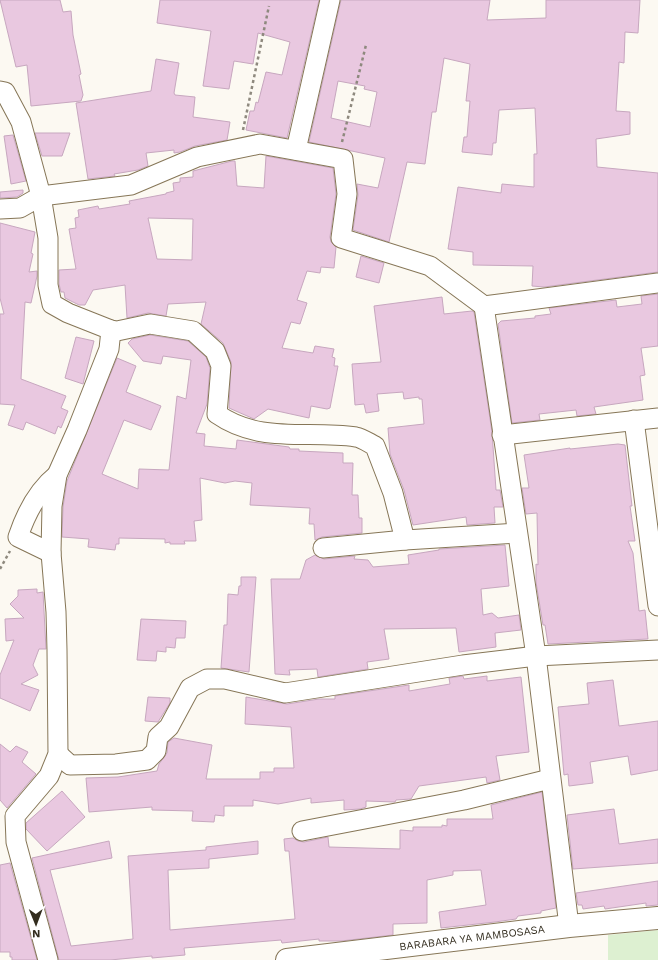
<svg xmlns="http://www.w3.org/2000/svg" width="658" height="960" font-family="'Work Sans',sans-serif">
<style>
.green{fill:#ddf0d1}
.building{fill:#e9c8e0;stroke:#c7a7bf;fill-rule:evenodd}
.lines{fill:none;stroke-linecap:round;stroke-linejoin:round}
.minor-casing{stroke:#867657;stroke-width:21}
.tertiary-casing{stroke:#867657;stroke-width:24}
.path{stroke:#8e897e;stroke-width:2.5;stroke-dasharray:3 3;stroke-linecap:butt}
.minor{stroke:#fff;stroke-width:19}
.tertiary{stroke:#fff;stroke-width:22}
.labels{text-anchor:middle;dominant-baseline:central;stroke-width:3;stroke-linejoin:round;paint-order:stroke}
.street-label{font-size:11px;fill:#322c1e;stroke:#fff}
</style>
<rect width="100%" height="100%" fill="#fcf9f2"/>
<path class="green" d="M658,930V960H608V935Z"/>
<g class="building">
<path d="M0,0H60L63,12L71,11L73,35L81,74L79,75L83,95L81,101L31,106L27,65L16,67Z"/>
<path d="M160,0H319L287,138L246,130L250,111H254L256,102L258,103L266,72L282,75L290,42L258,33L253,64L234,61L229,89L203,86L211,31L157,23Z"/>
<path d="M341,0H490L487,20L546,18V0H640L638,33L625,32L624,63L619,62L616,111L630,112V134L596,139L597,167L658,173V272L544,287L532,286L533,266L473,265V252L448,249L458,187L501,193L502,184L534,187V154H537L535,108L499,110L496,143H493L492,155L462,152L464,137H467L470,101H466L470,64L444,58L436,112H432L425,164L407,162L389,242L353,230L358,195L357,184L378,188L385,158L309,142ZM338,81L365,86L364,89L377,92L370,127L331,118Z"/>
<path d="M156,59L179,63L174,93L175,95L195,97L193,117L230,122L227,140L195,146L180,152L174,153V150L146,153L148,166L138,170L114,174L115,176L88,179L76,103L151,91Z"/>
<path d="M35,133H70L62,156H42Z"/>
<path d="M13,135L26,181L11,184L4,136Z"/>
<path d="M266,156L333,168L336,194L330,237L331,242L336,247L334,268L321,267L320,273L307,271L297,300L307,303L300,324L291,322L282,348L313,353L315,346L334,349L332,357L335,358L334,366H338L330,408L327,409L311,406L309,418L268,409L254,419L229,408L231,362L223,343L201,324L206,302L168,304L166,316L148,313L127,318L125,285L93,290L85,305H79L65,298L64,292H61L59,284V270L76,269L69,229L76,228L75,218L79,217L78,210L98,206L99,209L130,204L129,201L166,194V193L174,191L173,183L180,182V178L193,177V171L232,161H235L237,186L264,188ZM148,218L193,219L192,260L157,259Z"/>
<path d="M23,190V193L17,197L0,198V192Z"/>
<path d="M0,223L35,232L31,253L33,254L29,272L37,271V276L31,303L25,302L21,379L66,396L61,408L68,411L61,428L58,426L55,434L26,422L23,430L8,425L15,405L0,404V314H4L0,298Z"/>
<path d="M361,256L384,263L379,283L356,277Z"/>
<path d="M658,294V346L641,348L645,375L640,376L643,400L594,407L596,414L577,416L576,410L539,414L540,420L512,423L498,324L501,321L535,318V316L551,314L549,308L616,300L617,307L642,304L641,296Z"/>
<path d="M442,297L444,314L472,311L474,312L492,432L496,490H500L503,507H494L495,523L467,525L466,517L413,525L404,490L390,454L388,428L424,424L422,399H419V397L404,399L403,392L377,394L379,411L366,413L364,404L355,405L352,364L381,362L374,306Z"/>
<path d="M150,335L188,341L206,357L210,368L207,404L196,433L205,434L204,446L236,449L237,440L289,447L290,449H299V451L343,453V463H353L352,495H358L359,518H362V533L322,537L315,540L314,524H309L310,508L250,505L252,483L235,481L225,483L200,478L202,520L194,521L196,541H184L185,544H170V542L165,543V539L119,538V544H116L115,550L88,547L89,539L62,537L63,507L67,481L117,358L136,366L126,392L161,406L151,430L124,420L102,474L138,489L139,469L169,470L177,396L186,399L191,360L163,356L161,364L143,361L128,343L132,339Z"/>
<path d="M76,337L94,341L83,384L65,378Z"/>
<path d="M618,444L625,445L632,506H630L635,541H628L633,553L639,611L645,610L648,639L548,644L545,625H543L536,582V564L538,565L537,513L526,514L522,488H529L524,455L570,448V449Z"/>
<path d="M505,545L509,586L481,589L483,615L492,613L498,618L519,615L521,630L495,633L496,647L459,652L456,628L384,629L389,659L367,662L368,669L318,677L317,669L289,670L290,675L275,674L271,579H300L306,560L315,555L324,559L355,556L354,559L368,560L373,567L409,564L408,555L439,550V549Z"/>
<path d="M241,577H256L249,672L221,668L224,625H227L228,594L238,595L239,586H241Z"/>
<path d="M37,589V593L43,592L46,649H39L33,665L38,675L21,684L39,690L30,711L0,698V675L14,640L6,641L5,619L24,618L10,604L18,596V590Z"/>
<path d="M141,619L186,621L185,638H176L175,648L166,647V652L157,651L156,661L137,660Z"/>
<path d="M463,676L464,679L487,676V681L521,677L529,752L496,756L500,780L487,783L486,777L419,786L411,799L396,800L395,802L366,801V807L360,809L344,810V800L311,803V798L278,804L253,800V806H224V816L215,815L214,822L192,821L193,811L152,810V807L89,812L86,778L118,777L157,771L159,764L167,753L168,742L174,738L212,745L206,779H260V772H274V768H294L291,727L245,724L246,697L287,704L319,699H335V696L409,685V691L450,684L449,678Z"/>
<path d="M613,680L619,726L658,721V770L631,775L628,756L590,762L593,783L569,786L568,774L564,775L558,707L589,704L587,683Z"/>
<path d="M148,697L170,698V703L158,722L145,721Z"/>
<path d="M0,744L10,752L16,746L28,752L22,762L36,774L7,808L0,800Z"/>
<path d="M62,791L85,817L47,851L26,829V823Z"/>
<path d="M542,792L556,908L541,911V913L518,916L516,919L495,922L441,928L439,912L486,905L481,870L453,871V875L427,880V923L393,924V935L341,941H319V939L282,943L281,940L184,948L185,955L152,958V956L110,960H59L32,858L109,841L112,858L50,870L71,946L133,939L128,856L206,850V847L258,841V854L209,859V868L168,870L170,930L295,919L289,851H285L284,839L293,838L298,841L304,842L328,837L329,847L400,849V830L413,831V827H442V825L447,826V819H493L491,805Z"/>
<path d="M614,809L619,844L658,839V863L573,869L567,815Z"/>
<path d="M10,863L37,960H12V957H10V952H0V865Z"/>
<path d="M658,881V905L646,906V903L605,909L604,906L583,909L582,905H578L576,893Z"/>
</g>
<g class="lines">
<g class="minor-casing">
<g id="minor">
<path d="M0,91L5,92L21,122L41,196L48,238V285L52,304L68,313L111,330L109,349L77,430L57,475L52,506L51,553L56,612L57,650L58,754L49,776L15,816L16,842L48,960"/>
<path d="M296,150L330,0"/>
<path d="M0,209L20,208L41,196L131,185L197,157L260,144L343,159L347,194L341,238L430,266L484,306L658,283"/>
<path d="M484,306L536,656L569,926"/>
<path d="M111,330L117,331L150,324L193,331L215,351L221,366L217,414C260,444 307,430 356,437C362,438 369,443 375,446L393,493L405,540"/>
<path d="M634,420L658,606"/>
<path d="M502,435L658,418"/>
<path d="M323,548L405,540L517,533"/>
<path d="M51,553L18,537C26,513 37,491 57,475"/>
<path d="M58,754L70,765L116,764L147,760L156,751L158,737L169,727L190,688L207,679H225L285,693L463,665L536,656L658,650"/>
<path d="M302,831L464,800L550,779"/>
</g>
</g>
<g class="tertiary-casing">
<path id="tertiary" d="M287,960L569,926L658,918"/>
</g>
<g class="path">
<path d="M243,130L269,6"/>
<path d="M342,142L366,45"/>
<path d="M0,569L10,551"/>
</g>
<use href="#minor" class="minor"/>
<use href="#tertiary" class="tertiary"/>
</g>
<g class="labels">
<g class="street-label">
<text transform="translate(472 938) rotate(-7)">BARABARA YA MAMBOSASA</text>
</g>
</g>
<g transform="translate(36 924) rotate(179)" stroke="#ffffff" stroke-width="3" paint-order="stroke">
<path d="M0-3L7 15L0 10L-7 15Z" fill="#322c1e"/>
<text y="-6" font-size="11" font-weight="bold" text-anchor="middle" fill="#322c1e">N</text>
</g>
</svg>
